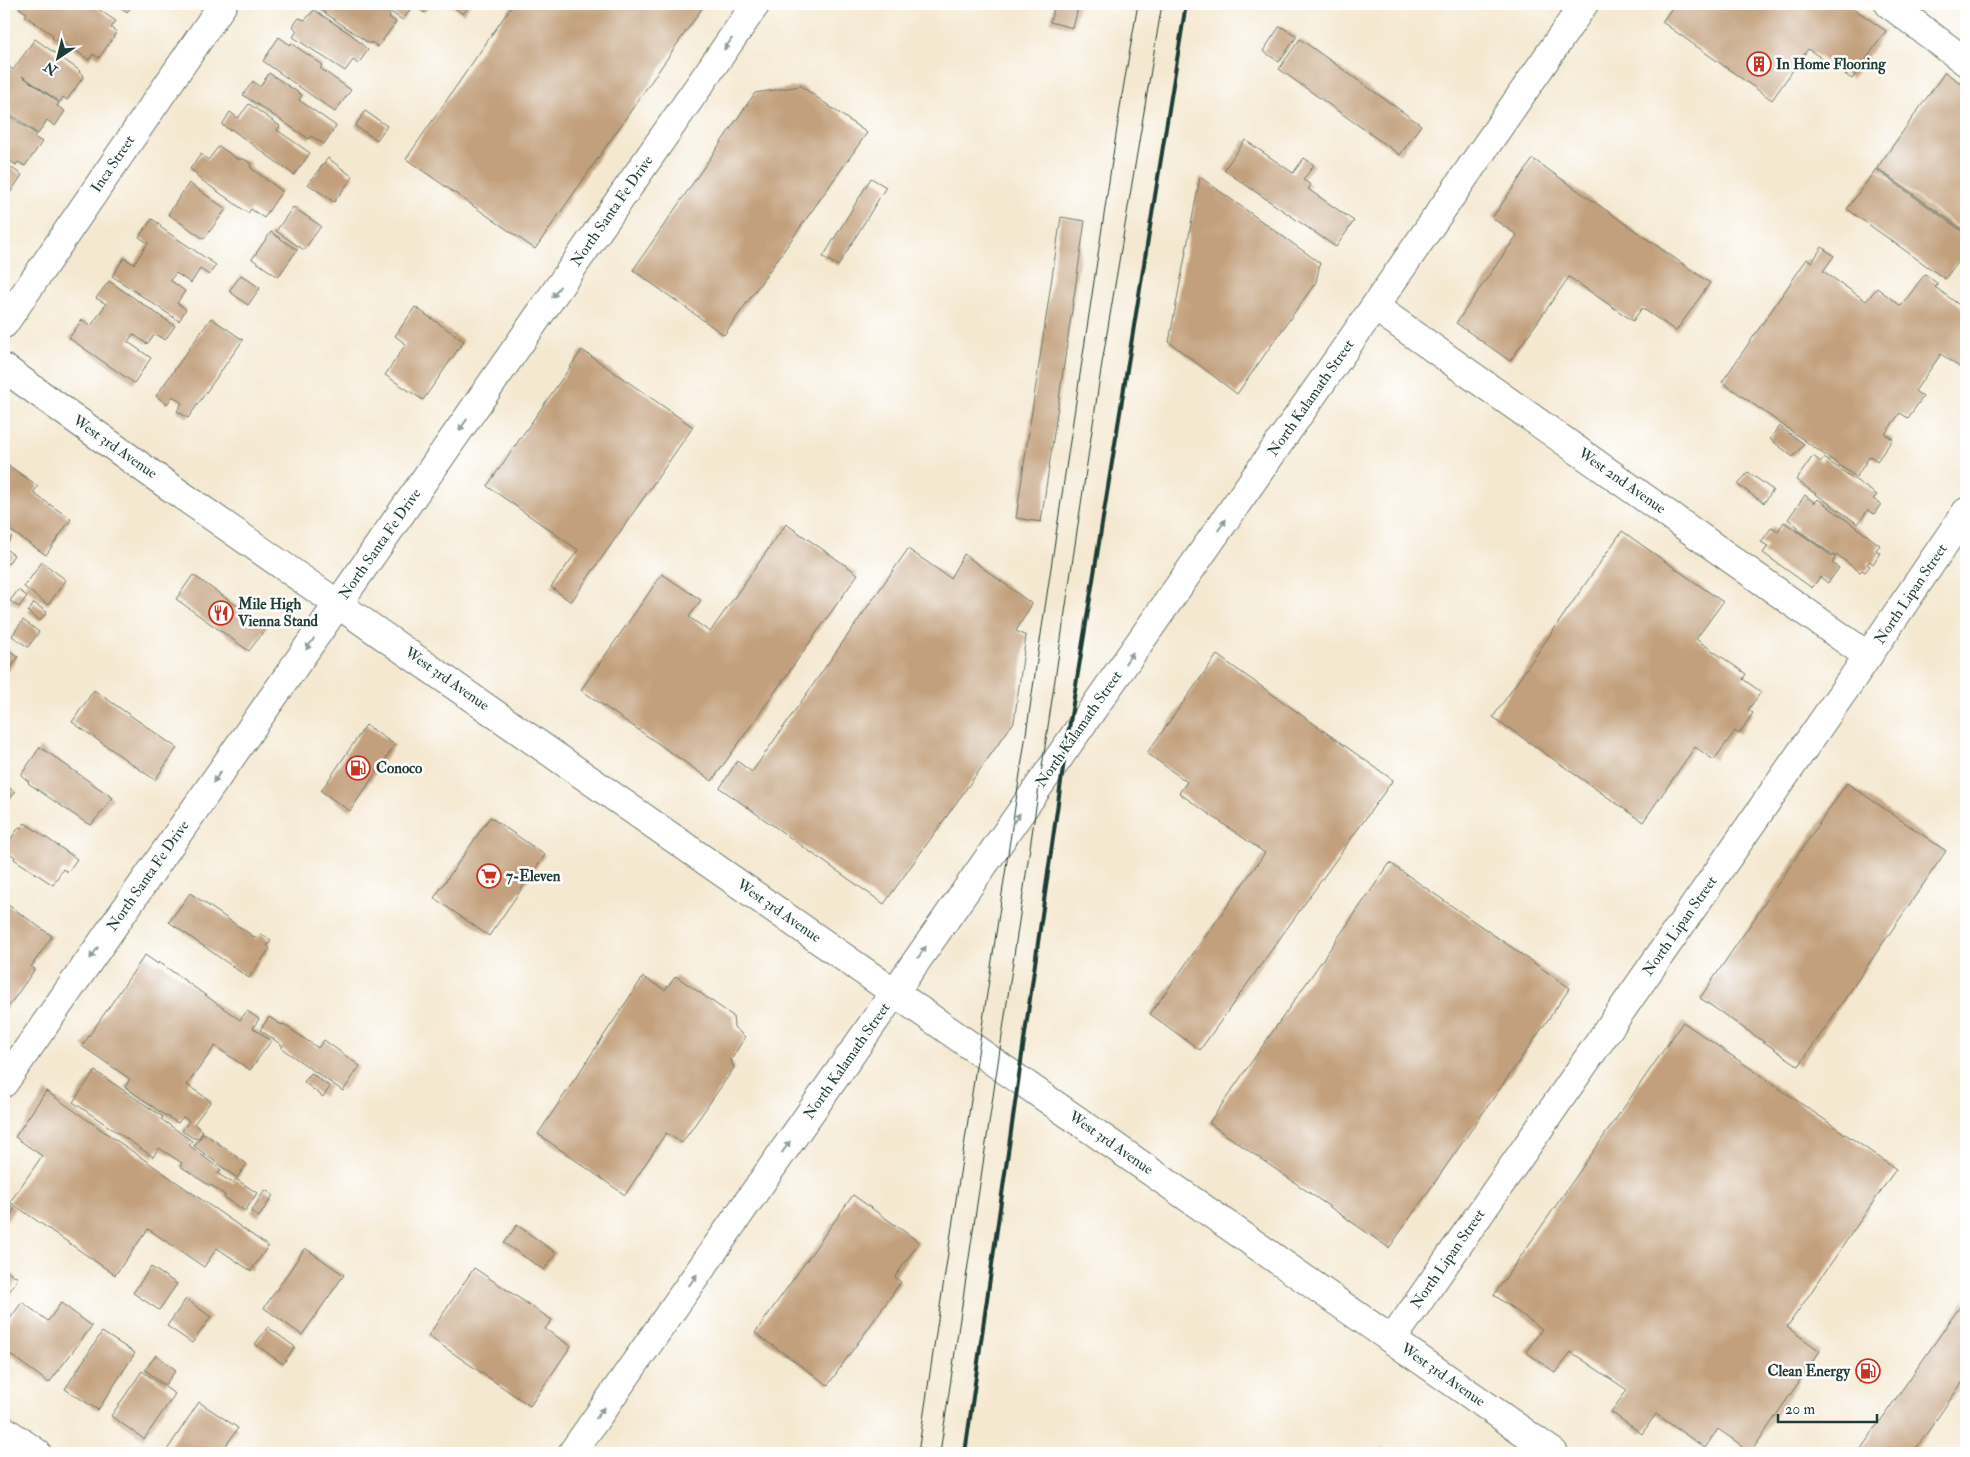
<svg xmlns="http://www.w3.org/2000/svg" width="1970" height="1457" font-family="'IM FELL Double Pica',serif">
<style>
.building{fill:#c2a07d}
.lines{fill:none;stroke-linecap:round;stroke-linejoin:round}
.street-casing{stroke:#6a796b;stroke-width:30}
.secondary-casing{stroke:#6a796b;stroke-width:30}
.street{stroke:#fff;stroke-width:28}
.secondary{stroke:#fff;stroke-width:28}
.tram{stroke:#1f3d34;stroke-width:1}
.rail{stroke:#1f3d34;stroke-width:4}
.oneway{fill:#8f9e9a}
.labels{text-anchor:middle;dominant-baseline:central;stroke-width:5;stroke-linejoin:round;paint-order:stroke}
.poi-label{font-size:15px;font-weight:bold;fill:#1f3d34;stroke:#fff;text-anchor:start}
.street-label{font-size:15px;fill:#1f3d34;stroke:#fff}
</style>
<rect width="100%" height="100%" fill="#fff"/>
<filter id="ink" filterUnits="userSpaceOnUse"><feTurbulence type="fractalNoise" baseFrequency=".02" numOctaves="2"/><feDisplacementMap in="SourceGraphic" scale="10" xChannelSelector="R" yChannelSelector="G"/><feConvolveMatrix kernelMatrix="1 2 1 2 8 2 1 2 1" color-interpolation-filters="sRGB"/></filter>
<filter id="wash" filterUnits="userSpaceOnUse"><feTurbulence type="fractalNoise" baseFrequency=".0096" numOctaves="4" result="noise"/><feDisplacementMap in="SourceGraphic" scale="20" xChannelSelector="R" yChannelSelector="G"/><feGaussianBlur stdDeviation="1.12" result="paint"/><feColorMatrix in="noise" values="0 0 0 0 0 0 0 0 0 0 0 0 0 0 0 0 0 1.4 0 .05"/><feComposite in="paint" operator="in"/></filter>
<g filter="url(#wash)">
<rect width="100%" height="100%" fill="#f4e8d0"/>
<g id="blocks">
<g class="building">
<path d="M22,4H90L116,21L111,28L117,32L99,58L93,54L89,60L63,42L62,45L52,38L53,35L25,16L27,13L19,8Z"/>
<path d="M116,4H133L127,12Z"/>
<path d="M312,4H374L390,15L389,17L396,22L378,47L371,42L370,44Z"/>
<path d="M377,4H431L424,13L413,5L403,20Z"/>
<path d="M449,4H471L463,14Z"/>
<path d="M513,4H705L535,249L406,159Z"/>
<path d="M1055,4H1079L1073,28L1050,22Z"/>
<path d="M1675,4H1847L1886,31L1852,79L1808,49L1772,100L1662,22Z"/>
<path d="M314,10L352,35L368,50L358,64L353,60L345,71L293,37L297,31L293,26L299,18L305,20Z"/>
<path d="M1280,26L1297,36L1279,62L1263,51Z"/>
<path d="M279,37L290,45L291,43L323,65L320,68L351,90L335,112L263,61Z"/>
<path d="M35,39L80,71L79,72L84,76L67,100L63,97L60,102L22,76L59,103L57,106L65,111L55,126L47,120L38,134L4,109V69L7,65L13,70Z"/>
<path d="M1300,39L1421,125L1400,155L1279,69Z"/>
<path d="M1945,72L1966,87V232L1877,168Z"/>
<path d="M269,73L302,95L299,100L336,126L324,144L311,136L309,139L243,95L253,81L260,87Z"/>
<path d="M801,86L867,133L724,335L633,270L755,93Z"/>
<path d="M249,104L280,126L277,130L310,153L294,175L231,129L230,130L222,125L230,112L238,118Z"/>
<path d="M365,111L387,126L377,140L355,126Z"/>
<path d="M4,112L36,134L34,137L42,142L25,166L18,162L16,165L4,157Z"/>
<path d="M1245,140L1293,173L1304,158L1314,165L1303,180L1311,185L1308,189L1354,221L1336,247L1224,170Z"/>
<path d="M219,146L237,159H244L250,163L251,168L282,191L264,218L251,209L248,213L196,176L197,174L190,169L201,154L208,160Z"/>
<path d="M328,158L353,177L334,202L308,184Z"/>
<path d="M1533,159L1710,283L1676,331L1642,308L1633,321L1569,277L1510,361L1456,323L1517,235L1492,218Z"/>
<path d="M4,163L22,175L4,202Z"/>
<path d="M1876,169L1966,234V250L1945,279L1847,209Z"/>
<path d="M1200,177L1320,263L1316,282L1237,394L1169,342Z"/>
<path d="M871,178L886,187L838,266L823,257Z"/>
<path d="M189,183L226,209L204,239L168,214Z"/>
<path d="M293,207L321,226L304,250L276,231Z"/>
<path d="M1061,217L1085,221L1041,522L1016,518Z"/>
<path d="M152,219L161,225L160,227L216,265L209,275L200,269L191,283L176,273L170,280L185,291L177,303L186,309L179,321L112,276L124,258L134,264L148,243L139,237Z"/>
<path d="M271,232L297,250L278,277L252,259Z"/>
<path d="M1822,247L1834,256L1823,271L1866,301L1877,288L1901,306L1925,274L1938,284L1935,287L1966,310V372L1941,354L1915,391L1923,397L1908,418L1900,413L1885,434L1893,439L1877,461L1870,456L1856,477L1722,382L1807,259L1812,262Z"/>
<path d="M241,275L260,288L248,305L229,291Z"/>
<path d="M109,281L175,326L165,340L155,334L147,344L133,334L128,342L151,358L134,383L69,338L82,320L91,326L106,304L96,298Z"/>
<path d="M415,307L464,341L423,400L385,375L406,344L395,336Z"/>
<path d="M211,318L243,340L188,418L177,411L182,403L173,396L167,404L156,396Z"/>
<path d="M582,350L693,427L571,602L551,587L578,550L487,486Z"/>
<path d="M1779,426L1804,444L1793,457L1770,439Z"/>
<path d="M1813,456L1821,462L1824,458L1877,495L1873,499L1881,504L1874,514L1868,510L1858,524L1796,480Z"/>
<path d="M6,464L38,486L33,493L71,519L46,555L4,526V467Z"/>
<path d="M1748,472L1773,490L1764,503L1738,485Z"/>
<path d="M1805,495L1815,503L1818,499L1880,545L1876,550L1880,553L1873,564L1869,561L1867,564L1870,566L1865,572L1862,570L1860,572L1837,555L1836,557L1796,529L1798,527L1788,519Z"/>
<path d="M1784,522L1835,558L1832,563L1839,568L1828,583L1820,577L1812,588L1763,553L1768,546L1761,542L1772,527L1778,531Z"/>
<path d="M786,524L858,574L712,781L581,690L662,574L701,600L689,617L710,632Z"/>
<path d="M4,531L12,537L4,548L14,555L8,564L4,561Z"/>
<path d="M1622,531L1723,602L1696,639L1746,674L1743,679L1761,692L1748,710L1753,713L1739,734L1735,731L1714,760L1695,747L1643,822L1493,717Z"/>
<path d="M908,549L950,578L964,554L1032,604L1016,631L1026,636L1014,722L884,904L720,788L737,761L752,772Z"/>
<path d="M42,562L66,580L48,605L24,587Z"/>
<path d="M193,575L267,627L249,651L176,599Z"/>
<path d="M18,590L27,596L19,607L10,601Z"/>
<path d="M34,603L47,612L40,621L28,612Z"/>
<path d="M23,620L39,632L28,647L12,636Z"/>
<path d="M9,650L18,657L8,672L4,669V657Z"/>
<path d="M1217,655L1393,780L1200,1050L1150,1014L1265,853L1179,793L1187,782L1147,753Z"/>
<path d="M94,690L177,748L155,780L72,722Z"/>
<path d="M366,725L395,745L350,811L321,791Z"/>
<path d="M40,747L113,798L91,825L86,822V823L28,783L29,782L21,775Z"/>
<path d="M1847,783L1946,851L1799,1066L1700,998Z"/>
<path d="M4,784L15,792L4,807Z"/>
<path d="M490,817L545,855L489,936L434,898Z"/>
<path d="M25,823L77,859L68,872L63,869L53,885L14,859L15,857L4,849L19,827L21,828Z"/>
<path d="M1390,863L1570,988L1389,1248L1209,1123Z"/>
<path d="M190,893L257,939L261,934L271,941L267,946L270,948L249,978L169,922Z"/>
<path d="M4,902L52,936L31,967L35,969L4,1013Z"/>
<path d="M145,955L158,964L159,962L240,1020L247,1011L259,1019L253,1028L271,1041L250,1070L215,1046L187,1085L211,1101L194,1124L203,1131L199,1138H193L182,1131L189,1121L183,1117L178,1123L163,1114L125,1087L130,1079L82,1046Z"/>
<path d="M676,976L733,1016L734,1027L745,1037L731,1060L734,1068L682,1143L666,1133L625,1195L538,1134L643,977L665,990Z"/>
<path d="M269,1017L282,1025L283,1024L318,1048L324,1040L360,1066L343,1091L281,1048L283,1046L260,1030Z"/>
<path d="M1683,1022L1896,1169L1787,1327L1820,1351L1751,1452L1718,1429L1705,1448L1656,1414L1642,1434L1611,1412L1627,1390L1571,1352L1556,1373L1526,1352L1542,1329L1494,1295Z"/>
<path d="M95,1071L163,1117L161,1119L192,1141L189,1145L221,1170L218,1174L233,1183L236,1179L257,1193L245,1211L224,1197L225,1195L211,1185L210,1186L180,1166L182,1163L159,1148L153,1157L73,1102Z"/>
<path d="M311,1073L330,1087L323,1097L304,1082Z"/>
<path d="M46,1091L268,1246L251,1271L217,1248L204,1267L148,1229L115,1275L10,1202L42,1156L15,1137Z"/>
<path d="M204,1133L247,1164L237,1178L194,1146Z"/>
<path d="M265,1190L273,1195L259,1217L251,1212Z"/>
<path d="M853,1195L919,1242L895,1277L901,1282L828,1385L755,1333Z"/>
<path d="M4,1201L15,1208L8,1220L4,1218Z"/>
<path d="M517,1225L556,1253L544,1270L504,1243Z"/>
<path d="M305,1248L344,1275L302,1335L264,1308Z"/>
<path d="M151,1267L177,1284L159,1310L133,1293Z"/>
<path d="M474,1268L552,1320L545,1329L571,1346L530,1406L428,1336Z"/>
<path d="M4,1269L18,1278L4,1300Z"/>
<path d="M1966,1298V1377L1913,1453H1858Z"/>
<path d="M186,1299L211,1317L192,1343L167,1326Z"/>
<path d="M22,1302L48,1321L61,1303L92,1326L49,1383L4,1350V1327Z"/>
<path d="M268,1327L295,1347L283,1364L255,1344Z"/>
<path d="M102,1332L135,1353L98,1410L65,1389Z"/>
<path d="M156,1355L176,1370L165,1385L145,1370Z"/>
<path d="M142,1371L175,1394L144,1439L111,1416Z"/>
<path d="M199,1402L238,1428L221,1453H165Z"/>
<path d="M1382,1448L1389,1453H1379Z"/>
</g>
</g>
</g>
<g filter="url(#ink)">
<use href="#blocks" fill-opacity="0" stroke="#6a796b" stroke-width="1"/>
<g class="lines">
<g class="street-casing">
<g id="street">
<path d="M1889,4L1966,62"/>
<path d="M1375,307L1868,656"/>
<path d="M4,324L223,4"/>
<path d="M1392,1340L1868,656L1966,512"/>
<path d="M4,1430L37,1453"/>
</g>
</g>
<g class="secondary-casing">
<g id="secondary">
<path d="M4,368L160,480L1554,1453"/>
<path d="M4,1083L756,4"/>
<path d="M572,1453L1382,296L1584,4"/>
</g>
</g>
<use href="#street" class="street"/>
<use href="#secondary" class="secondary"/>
<g class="tram">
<path d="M918,1453L1122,95L1138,4"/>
<path d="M940,1453L1102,363L1162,4"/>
</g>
<path class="rail" d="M965,1453L1066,747L1186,4"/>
</g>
<defs><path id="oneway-solid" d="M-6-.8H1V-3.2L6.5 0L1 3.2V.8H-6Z" transform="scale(1.25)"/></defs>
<g class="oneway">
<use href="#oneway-solid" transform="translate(728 44) rotate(125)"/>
<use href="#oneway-solid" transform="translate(556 292) rotate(125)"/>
<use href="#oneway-solid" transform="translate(463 425) rotate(125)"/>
<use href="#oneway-solid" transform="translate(1222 525) rotate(-55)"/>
<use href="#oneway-solid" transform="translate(310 644) rotate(125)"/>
<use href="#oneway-solid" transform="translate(1129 658) rotate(-55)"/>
<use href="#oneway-solid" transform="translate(217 777) rotate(125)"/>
<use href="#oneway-solid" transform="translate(1016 819) rotate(-55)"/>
<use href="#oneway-solid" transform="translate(922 952) rotate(-55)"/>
<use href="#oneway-solid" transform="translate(94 953) rotate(125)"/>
<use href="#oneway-solid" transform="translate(786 1147) rotate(-55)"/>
<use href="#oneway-solid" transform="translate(693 1280) rotate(-55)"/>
<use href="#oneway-solid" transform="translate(600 1413) rotate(-55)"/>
</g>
</g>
<defs>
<g id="building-ring" transform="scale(1.25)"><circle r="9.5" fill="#fff" stroke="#c8321e" stroke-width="1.5"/><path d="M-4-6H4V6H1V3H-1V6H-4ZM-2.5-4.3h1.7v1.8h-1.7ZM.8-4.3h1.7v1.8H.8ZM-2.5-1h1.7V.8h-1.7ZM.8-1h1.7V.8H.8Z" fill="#c8321e"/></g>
<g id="restaurant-ring" transform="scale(1.25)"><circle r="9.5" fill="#fff" stroke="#c8321e" stroke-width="1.5"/><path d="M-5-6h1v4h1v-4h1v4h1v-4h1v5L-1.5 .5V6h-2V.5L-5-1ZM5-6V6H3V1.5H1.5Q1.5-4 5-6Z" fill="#c8321e"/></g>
<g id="fuel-ring" transform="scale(1.25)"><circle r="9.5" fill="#fff" stroke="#c8321e" stroke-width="1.5"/><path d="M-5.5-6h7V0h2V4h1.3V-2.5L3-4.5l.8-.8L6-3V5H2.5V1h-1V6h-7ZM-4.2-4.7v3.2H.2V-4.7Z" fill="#c8321e"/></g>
<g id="supermarket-ring" transform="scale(1.25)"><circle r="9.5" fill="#fff" stroke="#c8321e" stroke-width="1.5"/><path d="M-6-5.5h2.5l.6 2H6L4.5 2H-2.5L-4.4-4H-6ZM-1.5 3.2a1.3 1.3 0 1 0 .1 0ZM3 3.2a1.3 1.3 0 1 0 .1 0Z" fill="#c8321e"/></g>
</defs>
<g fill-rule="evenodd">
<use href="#building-ring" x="1759" y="64"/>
<use href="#restaurant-ring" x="221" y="613"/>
<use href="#fuel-ring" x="358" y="768"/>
<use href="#supermarket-ring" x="489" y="876"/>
<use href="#fuel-ring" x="1868" y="1371"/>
</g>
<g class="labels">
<g class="poi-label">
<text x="1776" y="64">In Home Flooring</text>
<text x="238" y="604">Mile High<tspan x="238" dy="17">Vienna Stand</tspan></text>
<text x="376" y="768">Conoco</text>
<text x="506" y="876">7-Eleven</text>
<text x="1850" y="1371" text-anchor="end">Clean Energy</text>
</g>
<g class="street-label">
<text transform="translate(113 164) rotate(-56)">Inca Street</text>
<text transform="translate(612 211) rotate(-55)">North Santa Fe Drive</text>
<text transform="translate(1311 398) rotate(-55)">North Kalamath Street</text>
<text transform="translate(115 447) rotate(35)">West 3rd Avenue</text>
<text transform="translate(1622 481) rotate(35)">West 2nd Avenue</text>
<text transform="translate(380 544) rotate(-55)">North Santa Fe Drive</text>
<text transform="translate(1911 594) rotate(-56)">North Lipan Street</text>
<text transform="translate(447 679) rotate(35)">West 3rd Avenue</text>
<text transform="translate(1079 729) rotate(-55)">North Kalamath Street</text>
<text transform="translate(148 876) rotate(-55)">North Santa Fe Drive</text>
<text transform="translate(779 911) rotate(35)">West 3rd Avenue</text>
<text transform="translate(1680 926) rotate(-55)">North Lipan Street</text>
<text transform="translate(847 1061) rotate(-55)">North Kalamath Street</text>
<text transform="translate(1111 1143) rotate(35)">West 3rd Avenue</text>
<text transform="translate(1448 1259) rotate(-55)">North Lipan Street</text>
<text transform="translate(1443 1375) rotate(35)">West 3rd Avenue</text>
</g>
</g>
<rect width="1970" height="1457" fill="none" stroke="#fff" stroke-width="20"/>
<g transform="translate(58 58) rotate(215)" stroke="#ffffff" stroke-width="4" paint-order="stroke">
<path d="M0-4L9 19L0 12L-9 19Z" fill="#1f3d34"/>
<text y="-8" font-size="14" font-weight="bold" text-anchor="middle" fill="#1f3d34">N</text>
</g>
<path d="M1778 1414v8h99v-8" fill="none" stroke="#1f3d34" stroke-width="2.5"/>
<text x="1785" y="1414" font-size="15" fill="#1f3d34" stroke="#ffffff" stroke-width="4" paint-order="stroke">20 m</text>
</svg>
